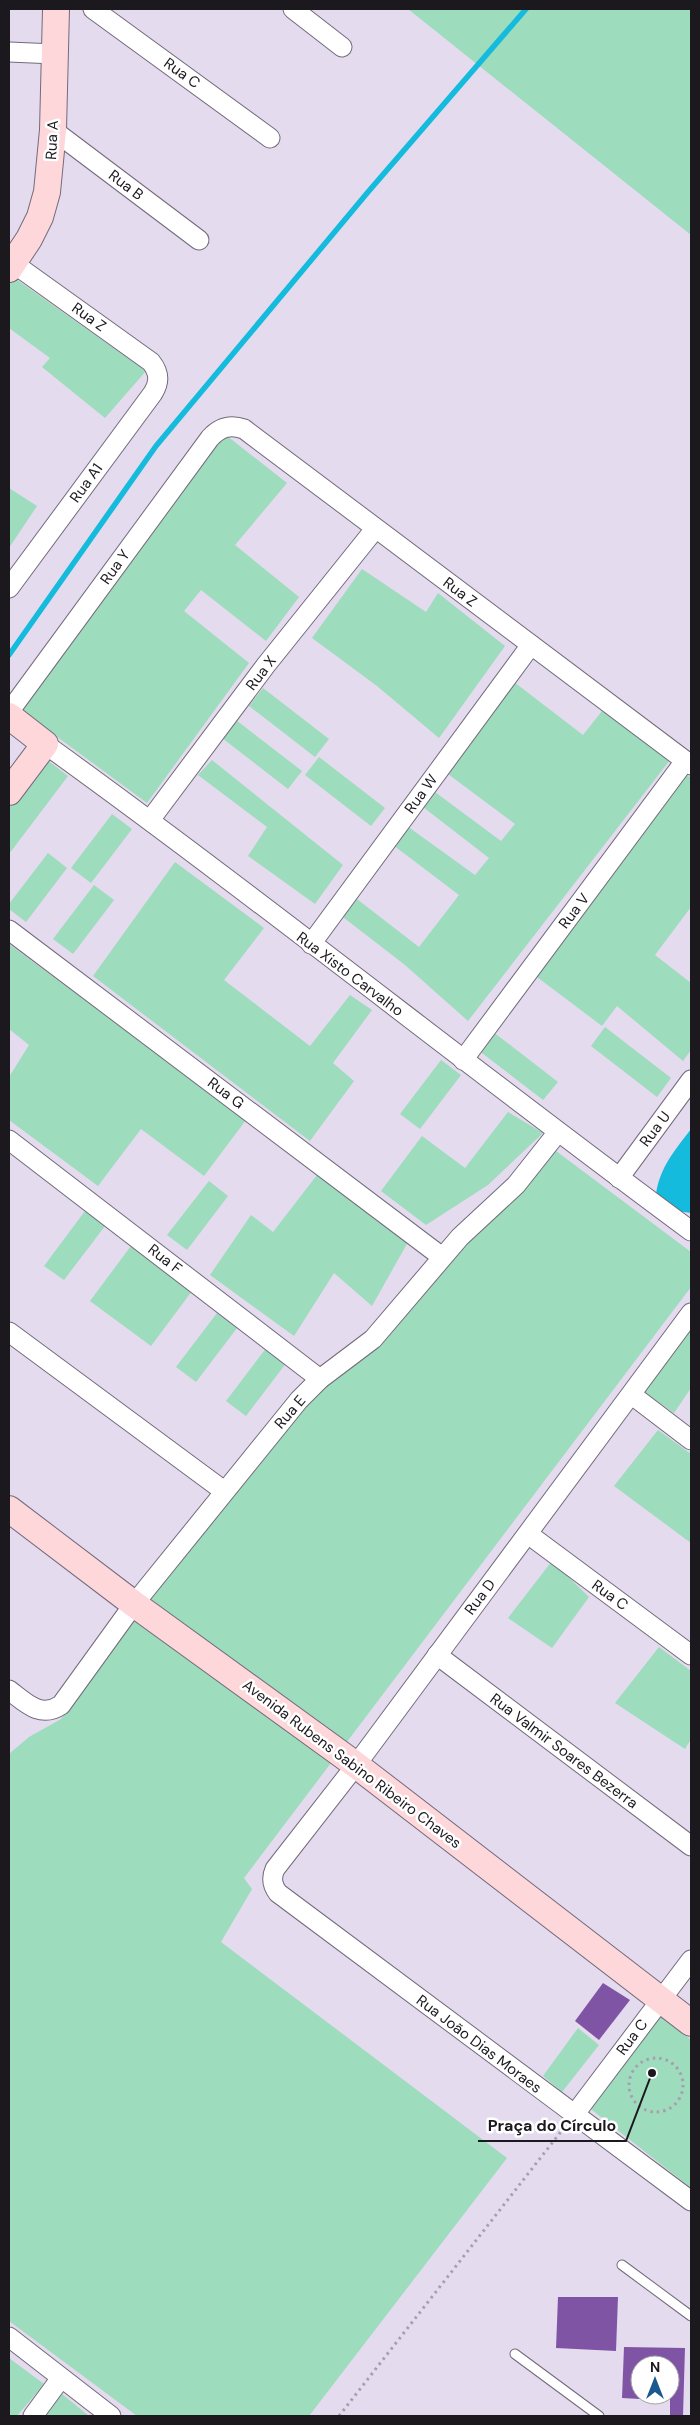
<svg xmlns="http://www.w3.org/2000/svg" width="700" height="2425" font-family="'DM Sans',sans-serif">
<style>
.green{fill:#9ddcbd}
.water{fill:#14bbdd}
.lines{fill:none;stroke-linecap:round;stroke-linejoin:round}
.stream{stroke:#14bbdd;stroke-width:5.5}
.building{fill:#8054a4}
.lane-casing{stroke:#736a7b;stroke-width:11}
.street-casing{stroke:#736a7b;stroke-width:21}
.secondary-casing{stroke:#736a7b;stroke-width:28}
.path{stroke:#a79fae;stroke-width:3;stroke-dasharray:2.5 4;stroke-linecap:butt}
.lane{stroke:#fff;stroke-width:9}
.street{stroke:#fff;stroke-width:19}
.secondary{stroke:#fed7db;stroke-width:26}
.labels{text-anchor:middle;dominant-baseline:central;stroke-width:5;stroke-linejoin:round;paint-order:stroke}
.street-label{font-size:15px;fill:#1b181e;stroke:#fff}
.leader{fill:none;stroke:#1b181e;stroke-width:2}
.callout-dot{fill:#1b181e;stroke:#fff;stroke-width:2}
.callout-label{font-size:16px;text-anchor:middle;font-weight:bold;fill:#1b181e;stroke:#fff;stroke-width:5;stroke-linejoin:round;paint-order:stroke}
</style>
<rect width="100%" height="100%" fill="#e5dbee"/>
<g class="green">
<path d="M408,9H691V235Z"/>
<path d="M13,277L146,371L105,418L42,367L50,358L9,328V283Z"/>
<path d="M222,432L287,483L235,545L299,597L266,641L201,590L184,611L249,663L147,803L18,708Z"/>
<path d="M9,488L37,506L9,548Z"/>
<path d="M362,569L426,612L438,593L505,646L439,738L377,686L312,638Z"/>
<path d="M514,682L583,735L602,711L670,760L468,1021L405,965L339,914L353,896L419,947L459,895L393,845L407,826L475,875L489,858L423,807L435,792L501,841L515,824L448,774Z"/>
<path d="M263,688L329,739L315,757L249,706Z"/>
<path d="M236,720L302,771L288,789L222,738Z"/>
<path d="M319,757L385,808L371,826L305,775Z"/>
<path d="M46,759L68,776L9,854V808Z"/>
<path d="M212,760L343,865L315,904L248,856L267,827L198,775Z"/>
<path d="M687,775L691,778V907L655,955L691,983V1050L683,1061L617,1006L602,1026L533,974Z"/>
<path d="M112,814L132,829L91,883L71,868Z"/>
<path d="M48,853L67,868L26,922L9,909V904Z"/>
<path d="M175,862L264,928L224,980L310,1046L350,995L372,1010L333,1063L354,1081L310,1141L93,976Z"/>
<path d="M94,885L114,900L73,954L53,939Z"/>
<path d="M9,944L246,1120L204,1176L141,1129L98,1186L9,1120V1077L29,1045L9,1029Z"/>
<path d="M605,1027L671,1078L657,1097L591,1046Z"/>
<path d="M492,1031L558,1082L543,1100L478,1050Z"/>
<path d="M441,1060L461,1075L420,1129L400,1114Z"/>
<path d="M508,1112L543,1133L488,1185L426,1225L381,1191L422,1136L465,1168Z"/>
<path d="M548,1145L691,1252V1287L244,1878L252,1889L221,1942L507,2158L309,2416H137L9,2321V1754L29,1737L61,1719L131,1622L309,1393Z"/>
<path d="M317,1175L408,1242L372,1306L334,1273L294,1336L210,1275L251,1215L273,1232Z"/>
<path d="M209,1181L228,1196L187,1250L167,1235Z"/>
<path d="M85,1211L105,1226L64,1280L44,1266Z"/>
<path d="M131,1246L192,1291L151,1346L90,1301Z"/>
<path d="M217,1313L237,1328L196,1382L176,1367Z"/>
<path d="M691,1330V1388L674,1413L644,1392Z"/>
<path d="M267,1347L287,1362L246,1416L226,1401Z"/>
<path d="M658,1430L691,1454V1543L614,1486Z"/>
<path d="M552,1561L589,1597L552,1648L508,1618Z"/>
<path d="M659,1647L691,1671V1739L685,1749L615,1703Z"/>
<path d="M660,2014L691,2040V2188L587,2106Z"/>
<path d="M578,2028L599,2045L562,2092L543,2076Z"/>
<path d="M9,2358L44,2384L17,2416H9Z"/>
<path d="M62,2394L89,2416H46Z"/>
</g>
<path class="water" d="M691,1129V1213L677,1211L656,1194C660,1167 675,1150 691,1129Z"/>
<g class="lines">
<path class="stream" d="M9,655L156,446L368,192L526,9"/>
</g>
<g class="building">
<path d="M603,1983L630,2000L599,2040L575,2021Z"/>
<path d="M558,2297H618L616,2351L556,2348Z"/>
<path d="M624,2347L685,2348L683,2416H670V2365H640V2399L622,2398Z"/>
</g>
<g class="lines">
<g class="lane-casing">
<g id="lane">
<path d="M622,2265L691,2316"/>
<path d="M515,2354L599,2416"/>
</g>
</g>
<g class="street-casing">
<g id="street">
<path d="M93,9L270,138"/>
<path d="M293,9L342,47"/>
<path d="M9,52L55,54"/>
<path d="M53,130L199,240"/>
<path d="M9,588L153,393C160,382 159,372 151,362L13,263"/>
<path d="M9,712L210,438C220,427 230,424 244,429L691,765"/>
<path d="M45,744C264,902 474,1071 691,1231"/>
<path d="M150,820L266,665L375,529"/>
<path d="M9,930L442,1257"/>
<path d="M311,944L531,645"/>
<path d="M463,1060L685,761"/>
<path d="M9,1140L320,1379"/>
<path d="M619,1178L691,1080"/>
<path d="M691,1313L356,1765L275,1869C271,1878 272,1885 278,1893L691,2201"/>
<path d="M9,1332L224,1491"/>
<path d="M632,1395L691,1440"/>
<path d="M528,1534L691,1655"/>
<path d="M437,1655L691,1846"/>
<path d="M9,1690C25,1702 40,1719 61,1705L134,1604L299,1400L320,1379L373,1339L460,1237L516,1185L558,1132"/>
<path d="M574,2115L691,1960"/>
<path d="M9,2337L111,2416"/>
<path d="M33,2416L61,2378"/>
</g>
</g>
<g class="secondary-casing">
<g id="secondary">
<path d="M9,269L29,239L40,217L47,192L53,130L56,9"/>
<path d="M9,716L45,744L9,792"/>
<path d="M9,1509L134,1604L356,1765L691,2023"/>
</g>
</g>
<g class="path">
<circle cx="656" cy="2085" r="27"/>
<path d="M339,2416L563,2129"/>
</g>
<use href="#lane" class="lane"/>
<use href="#street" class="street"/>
<use href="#secondary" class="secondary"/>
</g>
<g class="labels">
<g class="street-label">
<text transform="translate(182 73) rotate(36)">Rua C</text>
<text transform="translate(52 140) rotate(-87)">Rua A</text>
<text transform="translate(126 185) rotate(37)">Rua B</text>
<text transform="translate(89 317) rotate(36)">Rua Z</text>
<text transform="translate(86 483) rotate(-54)">Rua A1</text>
<text transform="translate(115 567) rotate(-54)">Rua Y</text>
<text transform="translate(460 592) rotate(37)">Rua Z</text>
<text transform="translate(261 673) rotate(-53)">Rua X</text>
<text transform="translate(421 794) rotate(-54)">Rua W</text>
<text transform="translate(574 911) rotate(-53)">Rua V</text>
<text transform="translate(350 974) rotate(37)">Rua Xisto Carvalho</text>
<text transform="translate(226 1093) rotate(37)">Rua G</text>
<text transform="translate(655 1129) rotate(-53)">Rua U</text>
<text transform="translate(165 1259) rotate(38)">Rua F</text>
<text transform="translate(290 1412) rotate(-49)">Rua E</text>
<text transform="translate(610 1595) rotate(36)">Rua C</text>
<text transform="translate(480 1597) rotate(-53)">Rua D</text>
<text transform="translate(564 1751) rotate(37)">Rua Valmir Soares Bezerra</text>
<text transform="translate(352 1764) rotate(37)">Avenida Rubens Sabino Ribeiro Chaves</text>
<text transform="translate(632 2037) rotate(-53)">Rua C</text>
<text transform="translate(479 2044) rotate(37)">Rua João Dias Moraes</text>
</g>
</g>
<path class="leader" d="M652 2073L626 2141H478"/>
<circle class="callout-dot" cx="652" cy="2073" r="5"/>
<g class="callout-label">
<text x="552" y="2131">Praça do Círculo</text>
</g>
<rect width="700" height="2425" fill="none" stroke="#1b181e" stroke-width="20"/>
<g transform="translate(655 2380)"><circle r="24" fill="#ffffff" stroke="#a4a3a5"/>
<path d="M0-4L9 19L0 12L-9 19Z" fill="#19598e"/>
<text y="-8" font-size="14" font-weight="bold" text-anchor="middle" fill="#1b181e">N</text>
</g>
</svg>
